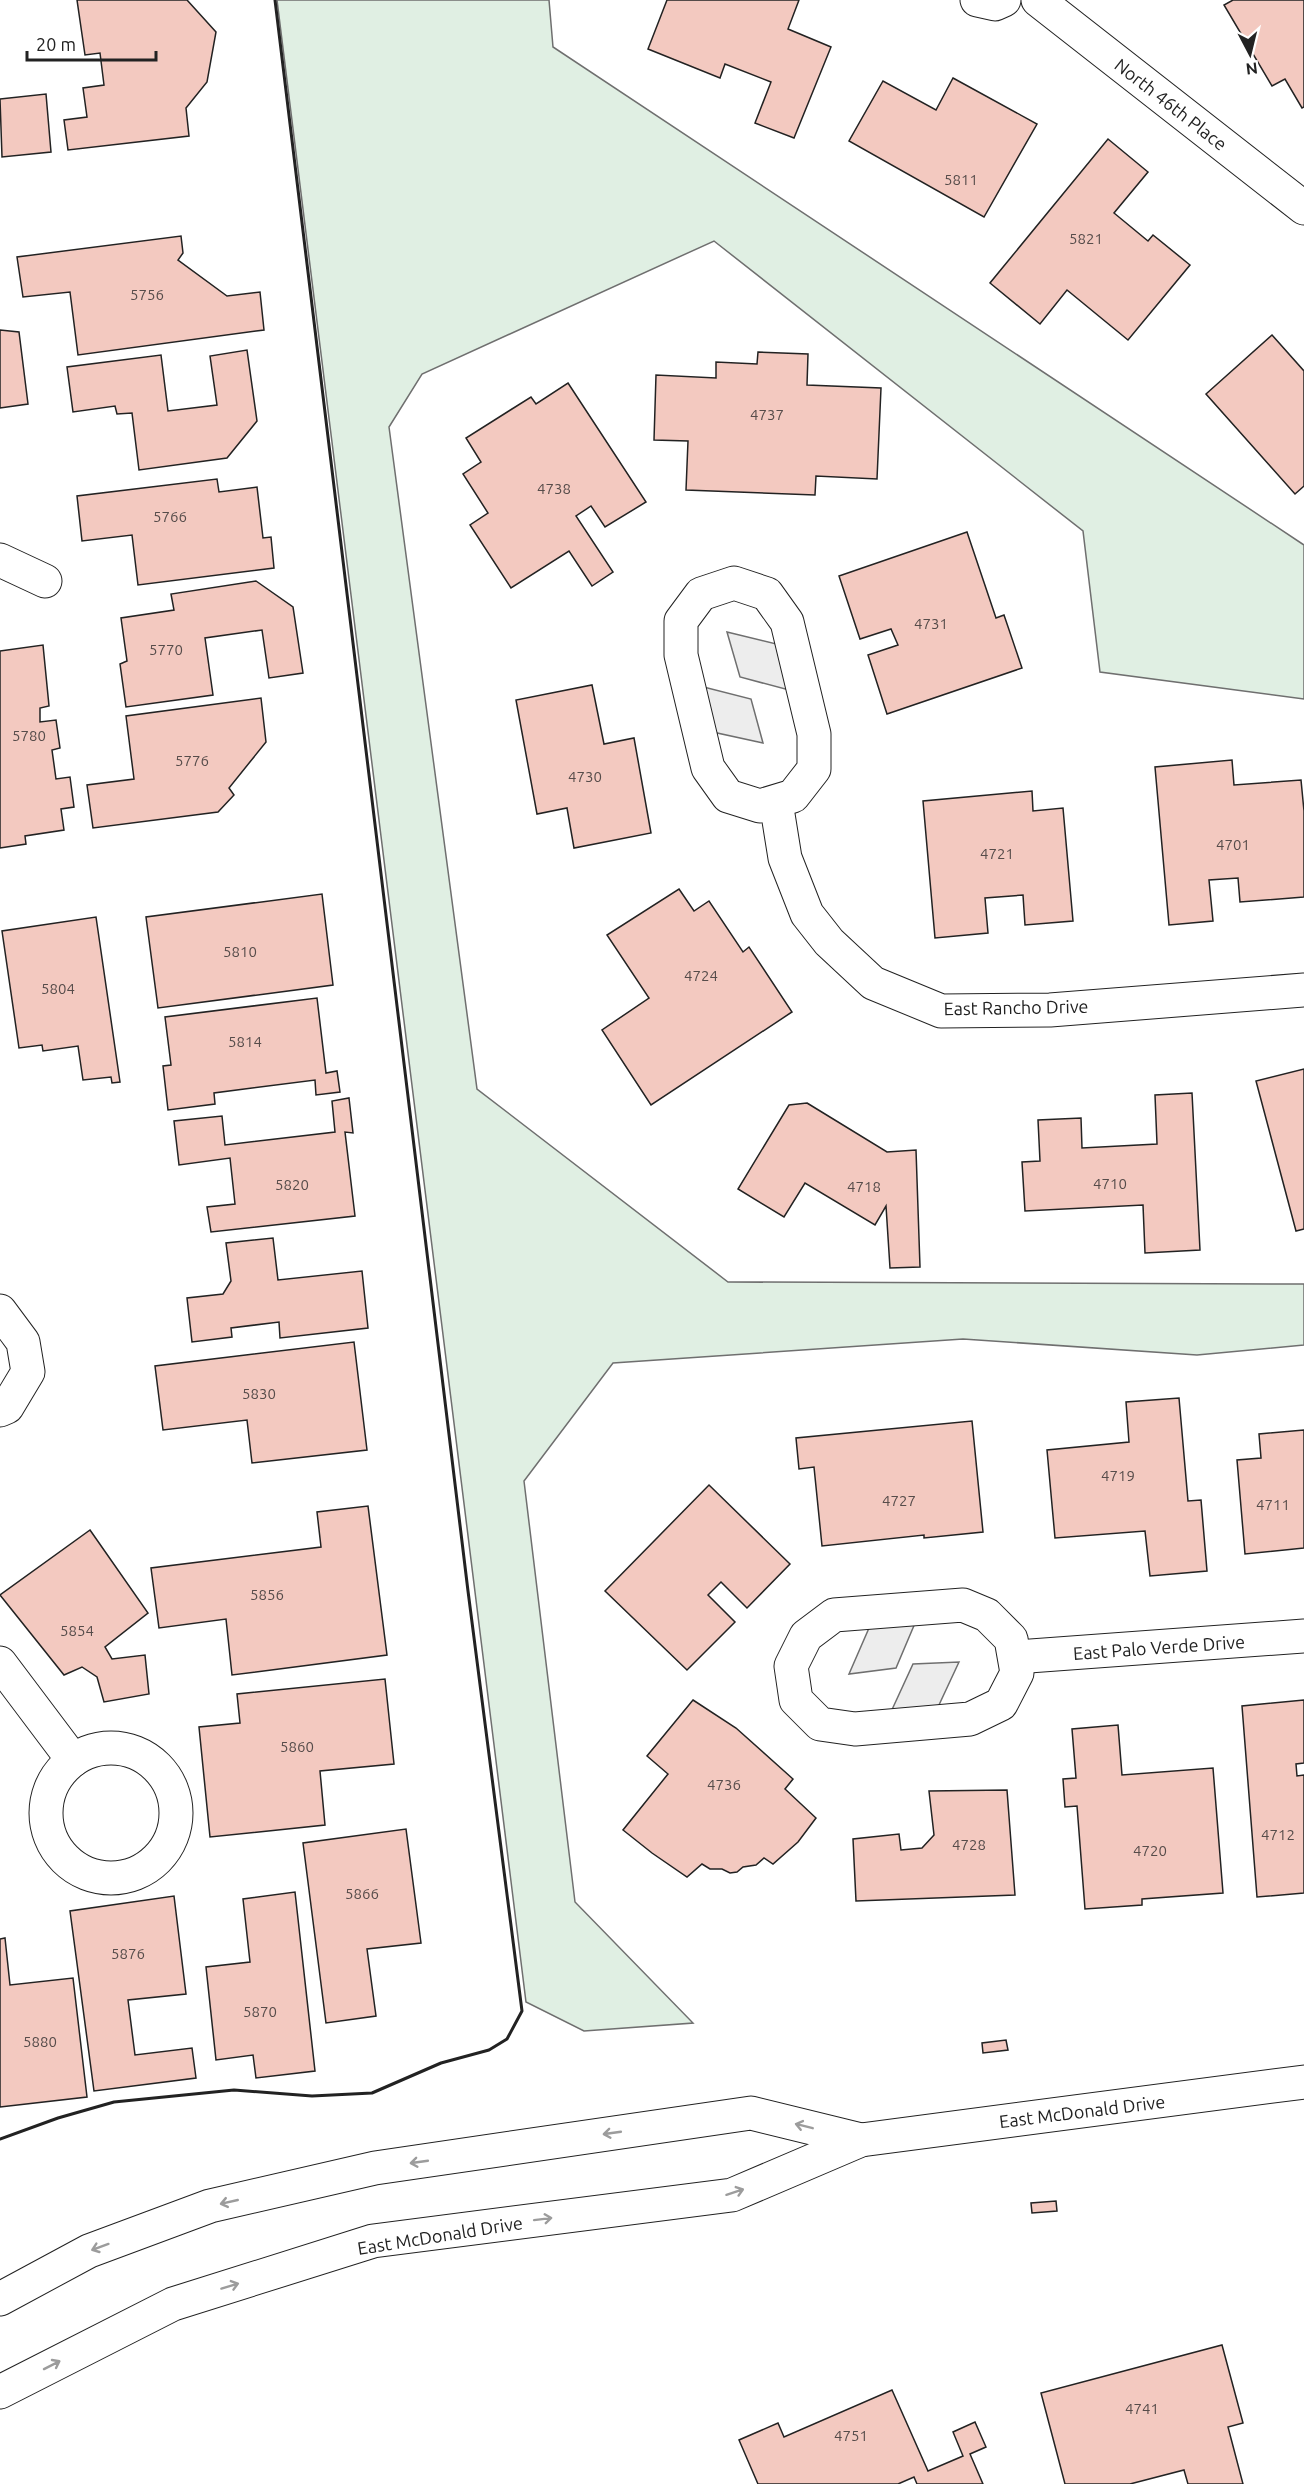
<svg xmlns="http://www.w3.org/2000/svg" width="1304" height="2484" font-family="Ubuntu,sans-serif">
<style>
.green{fill:#e0efe3;stroke:#6f6f6f;stroke-width:1.5}
.parking{fill:#ededed;stroke:#6f6f6f;stroke-width:1.5}
.building{fill:#f3c9c0;stroke:#222;stroke-width:1.5}
.lines{fill:none;stroke-linecap:round;stroke-linejoin:round}
.minor-casing{stroke:#222;stroke-width:35}
.primary-casing{stroke:#222;stroke-width:35}
.minor{stroke:#fff;stroke-width:33}
.primary{stroke:#fff;stroke-width:33}
.wall{stroke:#222;stroke-width:3}
.oneway{stroke:#9c9c9c}
.labels{text-anchor:middle;dominant-baseline:central;stroke-width:4.5;stroke-linejoin:round;paint-order:stroke}
.number-label{font-size:15px;fill:#564c4a}
.street-label{font-size:18px;fill:#222;stroke:#fff}
</style>
<rect width="100%" height="100%" fill="#fff"/>
<path class="green" d="M277,0H549L553,47L1304,545V699L1100,672L1083,531L714,241L422,374L389,427L477,1089L728,1282L1304,1284V1345L1197,1355L963,1339L613,1363L524,1481L575,1902L693,2023L584,2031L526,2002Z"/>
<g class="parking">
<path d="M727,632L793,648L804,694L740,677Z"/>
<path d="M688,683L751,699L763,743L699,729Z"/>
<path d="M921,1609L896,1668L849,1674L876,1612Z"/>
<path d="M959,1662L931,1722L884,1727L913,1664Z"/>
</g>
<g class="building">
<path d="M77,0H187L216,32L207,82L186,108L189,136L68,150L64,120L87,117L83,88L104,85L100,53L85,55Z"/>
<path d="M667,0H799L788,29L831,47L794,138L755,123L771,82L725,64L720,78L648,49Z"/>
<path d="M1233,0H1304V107L1302,108L1285,79L1272,86L1224,5Z"/>
<path d="M953,78L1037,124L984,217L849,141L883,81L936,110Z"/>
<path d="M46,94L51,152L2,157L0,99Z"/>
<path d="M1108,139L1148,172L1114,213L1148,241L1153,235L1190,265L1128,340L1067,290L1040,324L990,283Z"/>
<path d="M181,236L183,253L178,260L227,296L260,292L264,330L78,355L70,292L23,297L17,257Z"/>
<path d="M0,330L19,332L28,404L0,408Z"/>
<path d="M1272,335L1304,371V486L1295,494L1206,394Z"/>
<path d="M247,350L257,421L227,458L139,470L132,413L117,414L115,406L73,412L67,367L161,355L168,411L217,405L210,356Z"/>
<path d="M758,352L808,354L807,385L881,388L877,479L816,476L815,495L686,490L688,441L654,440L656,375L716,378V362L757,364Z"/>
<path d="M568,383L646,502L605,527L591,506L576,516L613,572L592,586L569,551L511,588L470,525L488,513L463,474L481,462L466,438L531,397L536,404Z"/>
<path d="M217,479L219,492L257,487L263,538L271,537L274,568L138,585L132,535L82,541L77,496Z"/>
<path d="M967,532L996,618L1004,615L1022,668L887,714L868,655L898,645L891,629L860,639L839,576Z"/>
<path d="M256,581L293,607L303,673L269,678L262,630L205,638L213,695L126,707L120,664L127,661L121,618L174,610L171,594Z"/>
<path d="M43,645L49,706L40,708V722L56,720L60,748L52,750L56,779L70,777L74,807L61,809L64,830L25,836L26,844L0,848V651Z"/>
<path d="M592,685L604,744L634,738L651,833L574,848L567,808L537,814L516,700Z"/>
<path d="M261,698L266,742L229,788L234,795L218,812L93,828L87,785L134,779L126,716Z"/>
<path d="M1232,760L1234,785L1301,780L1304,811V897L1240,902L1238,878L1209,880L1213,921L1169,925L1155,767Z"/>
<path d="M1032,791L1033,811L1063,808L1073,921L1025,925L1023,895L985,898L988,933L935,938L923,801Z"/>
<path d="M679,889L694,911L709,901L743,952L749,947L792,1012L651,1105L602,1030L649,998L607,935Z"/>
<path d="M322,894L333,985L158,1008L146,917Z"/>
<path d="M96,917L120,1082L112,1083L111,1077L83,1080L78,1046L43,1051L42,1045L19,1048L2,931Z"/>
<path d="M317,998L326,1073L337,1071L340,1092L316,1095L315,1080L214,1093L215,1104L168,1110L163,1066L171,1065L165,1017Z"/>
<path d="M1304,1069V1229L1296,1231L1256,1081Z"/>
<path d="M1192,1093L1200,1250L1145,1253L1143,1205L1025,1211L1022,1162L1040,1161L1038,1120L1081,1118L1082,1148L1157,1144L1155,1095Z"/>
<path d="M349,1098L353,1133L345,1132L355,1216L211,1232L207,1207L235,1204L230,1158L179,1165L174,1121L222,1116L225,1145L335,1132L332,1101Z"/>
<path d="M807,1103L887,1152L916,1150L920,1267L890,1268L886,1206L875,1225L805,1183L784,1217L738,1189L789,1105Z"/>
<path d="M273,1238L278,1280L362,1271L368,1328L280,1338L279,1322L231,1328L232,1337L192,1342L187,1298L223,1294L231,1281L226,1243Z"/>
<path d="M354,1342L367,1450L252,1463L247,1420L163,1430L155,1366Z"/>
<path d="M1179,1398L1188,1501L1201,1500L1207,1571L1150,1576L1145,1531L1055,1538L1047,1450L1129,1442L1126,1402Z"/>
<path d="M972,1421L983,1532L924,1538V1535L822,1546L814,1467L799,1469L796,1438Z"/>
<path d="M1304,1430V1548L1245,1554L1237,1460L1261,1458L1259,1434Z"/>
<path d="M709,1485L790,1564L747,1608L721,1582L708,1595L735,1622L687,1670L605,1591Z"/>
<path d="M368,1506L387,1655L232,1675L226,1619L159,1628L151,1568L321,1547L317,1512Z"/>
<path d="M90,1530L148,1613L105,1647L112,1659L145,1655L149,1694L104,1702L97,1677L82,1667L64,1675L0,1595Z"/>
<path d="M385,1679L394,1764L320,1771L325,1825L210,1837L199,1727L240,1723L237,1694Z"/>
<path d="M693,1700L736,1728L793,1779L785,1789L816,1818L798,1842L773,1864L764,1858L756,1865L743,1867L737,1872L730,1873L722,1869H710L702,1864L687,1877L652,1853L623,1830L668,1774L647,1756Z"/>
<path d="M1304,1700V1763L1296,1764L1297,1776L1304,1775V1893L1257,1897L1242,1706Z"/>
<path d="M1118,1725L1122,1775L1213,1768L1223,1893L1142,1899V1905L1085,1909L1077,1806L1065,1807L1063,1779L1076,1778L1072,1729Z"/>
<path d="M1007,1790L1015,1895L856,1901L853,1839L899,1834L901,1850L922,1848L934,1835L929,1791Z"/>
<path d="M406,1829L421,1943L367,1949L376,2016L326,2023L303,1843Z"/>
<path d="M295,1892L315,2071L256,2078L253,2055L216,2060L206,1967L250,1962L243,1899Z"/>
<path d="M174,1896L186,1994L128,2000L135,2055L192,2048L196,2078L94,2091L70,1911Z"/>
<path d="M5,1938L10,1985L73,1978L87,2097L0,2107V1939Z"/>
<path d="M1006,2040L1008,2050L983,2053L982,2043Z"/>
<path d="M1056,2201L1057,2211L1032,2213L1031,2203Z"/>
<path d="M1222,2345L1243,2423L1228,2427L1243,2484H1188L1184,2470L1130,2484H1065L1041,2393Z"/>
<path d="M892,2390L928,2471L963,2456L953,2432L975,2422L986,2447L970,2454L983,2484H917L914,2477L898,2484H758L739,2440L778,2423L784,2437Z"/>
</g>
<g class="lines">
<g class="minor-casing">
<g id="minor">
<path d="M977,0L995,4L1004,0"/>
<path d="M1038,0L1304,208"/>
<path d="M0,560L45,581"/>
<path d="M734,583L767,594L787,622L814,734V769L793,796L760,806L728,796L708,768L681,655V621L701,594Z"/>
<path d="M776,802L785,858L807,914L829,942L873,983L941,1011L1050,1010L1304,990"/>
<path d="M0,1311L23,1342L28,1372L7,1407L0,1410"/>
<path d="M963,1605L987,1615L1011,1639L1017,1673L1001,1704L970,1719L855,1729L820,1724L796,1700L791,1666L806,1636L834,1615Z"/>
<path d="M1015,1657L1304,1636"/>
<path d="M0,1663L73,1760"/>
<circle cx="111" cy="1813" r="65"/>
</g>
</g>
<g class="primary-casing">
<g id="primary">
<path d="M0,2299L89,2251L210,2206L375,2168L751,2113L861,2140"/>
<path d="M0,2392L173,2304L373,2241L732,2195L861,2140L1304,2082"/>
</g>
</g>
<use href="#minor" class="minor"/>
<use href="#primary" class="primary"/>
<path class="wall" d="M0,2139L58,2118L114,2102L234,2090L312,2096L372,2093L441,2063L489,2050L507,2039L522,2011L468,1591L275,0"/>
</g>
<defs><path id="oneway-shaft" d="M-6 0H5M1.5-3L5.5 0L1.5 3" fill="none" stroke-width="1.6" stroke-linecap="round" stroke-linejoin="round" transform="scale(1.5)"/></defs>
<g class="oneway">
<use href="#oneway-shaft" transform="translate(804 2126) rotate(-166)"/>
<use href="#oneway-shaft" transform="translate(612 2133) rotate(172)"/>
<use href="#oneway-shaft" transform="translate(419 2162) rotate(172)"/>
<use href="#oneway-shaft" transform="translate(735 2192) rotate(-18)"/>
<use href="#oneway-shaft" transform="translate(229 2202) rotate(167)"/>
<use href="#oneway-shaft" transform="translate(543 2219) rotate(-7)"/>
<use href="#oneway-shaft" transform="translate(100 2247) rotate(160)"/>
<use href="#oneway-shaft" transform="translate(230 2286) rotate(-17)"/>
<use href="#oneway-shaft" transform="translate(52 2365) rotate(-27)"/>
</g>
<g class="labels">
<g class="number-label">
<text x="961" y="179">5811</text>
<text x="1086" y="238">5821</text>
<text x="147" y="294">5756</text>
<text x="767" y="414">4737</text>
<text x="554" y="488">4738</text>
<text x="170" y="516">5766</text>
<text x="931" y="623">4731</text>
<text x="166" y="649">5770</text>
<text x="29" y="735">5780</text>
<text x="192" y="760">5776</text>
<text x="585" y="776">4730</text>
<text x="1233" y="844">4701</text>
<text x="997" y="853">4721</text>
<text x="240" y="951">5810</text>
<text x="701" y="975">4724</text>
<text x="58" y="988">5804</text>
<text x="245" y="1041">5814</text>
<text x="1110" y="1183">4710</text>
<text x="292" y="1184">5820</text>
<text x="864" y="1186">4718</text>
<text x="259" y="1393">5830</text>
<text x="1118" y="1475">4719</text>
<text x="899" y="1500">4727</text>
<text x="1273" y="1504">4711</text>
<text x="267" y="1594">5856</text>
<text x="77" y="1630">5854</text>
<text x="297" y="1746">5860</text>
<text x="724" y="1784">4736</text>
<text x="1278" y="1834">4712</text>
<text x="969" y="1844">4728</text>
<text x="1150" y="1850">4720</text>
<text x="362" y="1893">5866</text>
<text x="128" y="1953">5876</text>
<text x="260" y="2011">5870</text>
<text x="40" y="2041">5880</text>
<text x="1142" y="2408">4741</text>
<text x="851" y="2435">4751</text>
</g>
<g class="street-label">
<text transform="translate(1171 104) rotate(38)">North 46th Place</text>
<text transform="translate(1016 1007) rotate(-1)">East Rancho Drive</text>
<text transform="translate(1159 1647) rotate(-4)">East Palo Verde Drive</text>
<text transform="translate(1082 2111) rotate(-7)">East McDonald Drive</text>
<text transform="translate(440 2235) rotate(-9)">East McDonald Drive</text>
</g>
</g>
<g transform="translate(1250 54) rotate(173)" stroke="#ffffff" stroke-width="4.5" paint-order="stroke">
<path d="M0-4.5L10 22L0 15L-10 22Z" fill="#222222"/>
<text y="-9" font-size="16" font-weight="bold" text-anchor="middle" fill="#222222">N</text>
</g>
<path d="M27 51v9h129v-9" fill="none" stroke="#222222" stroke-width="3"/>
<text x="36" y="51" font-size="18" fill="#222222" stroke="#ffffff" stroke-width="4.5" paint-order="stroke">20 m</text>
</svg>
